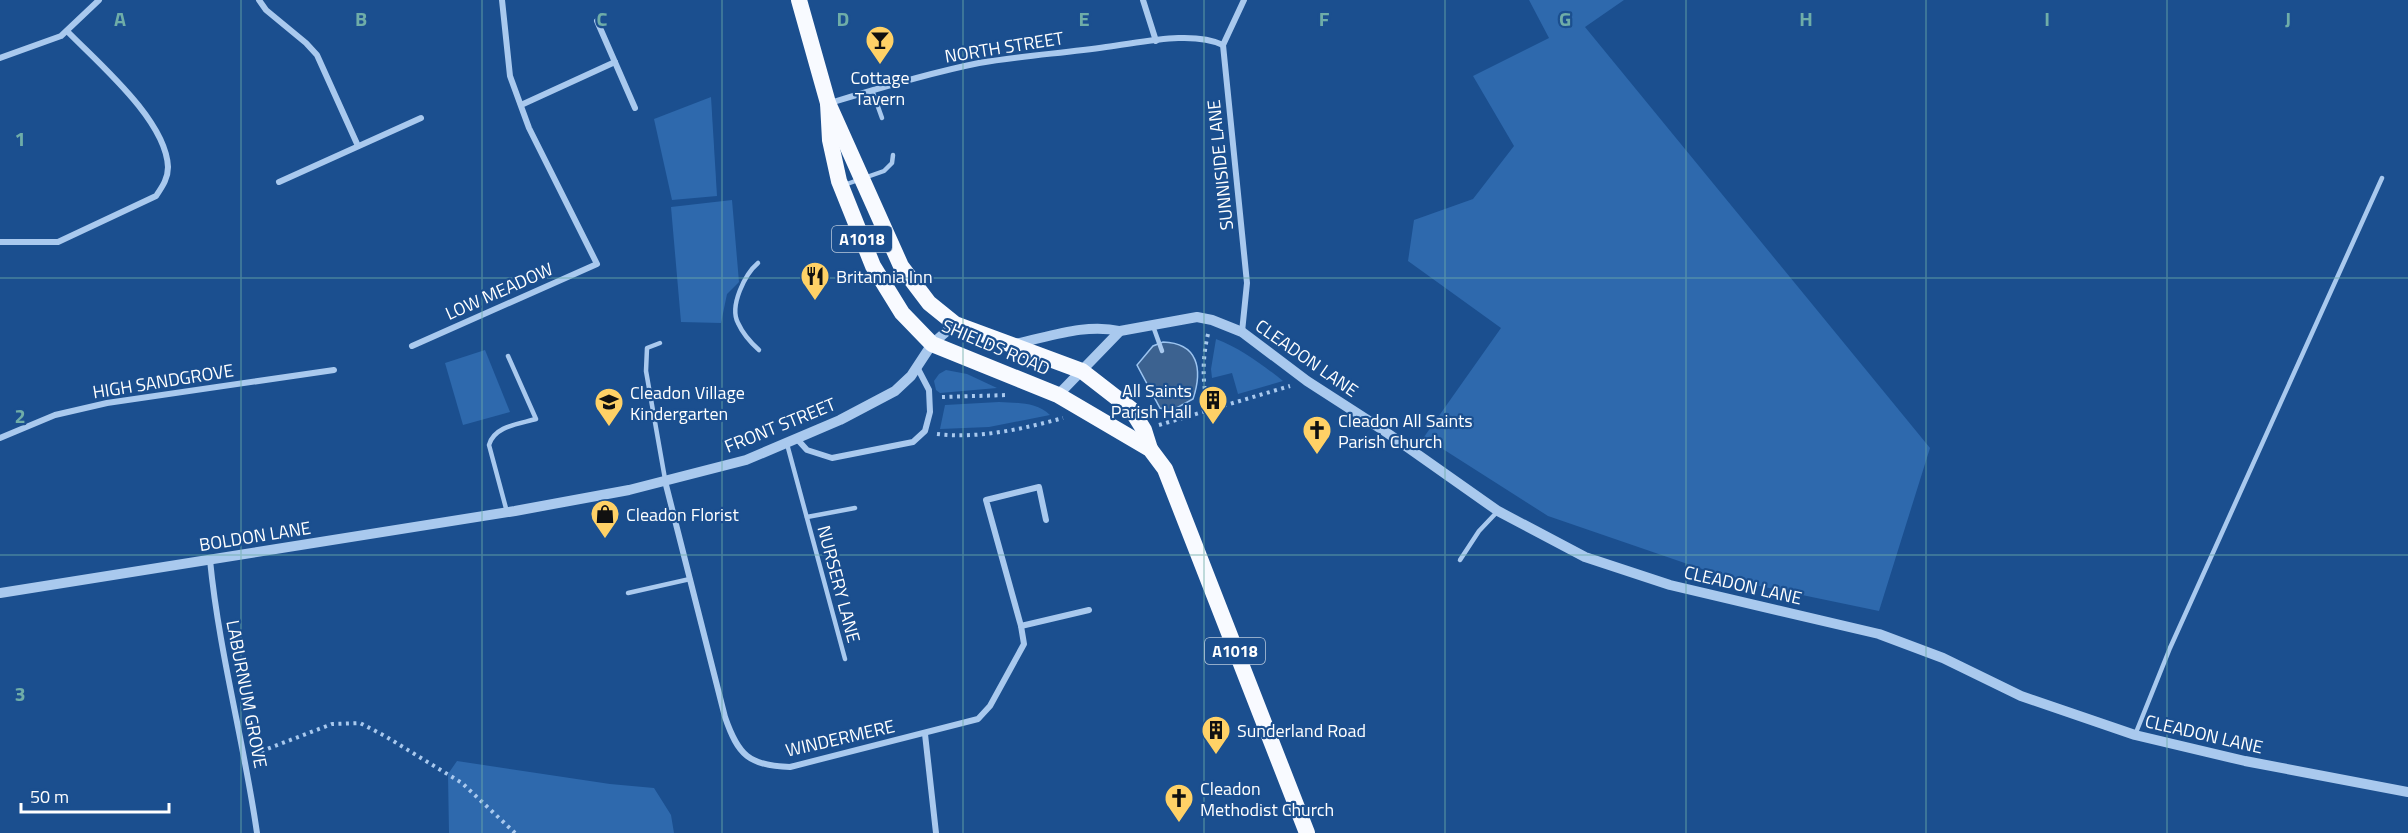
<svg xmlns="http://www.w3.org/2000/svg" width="2408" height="833" font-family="'Titillium Web',sans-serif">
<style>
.green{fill:#2e69ad}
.water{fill:#3c6290;stroke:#9cc4f0;stroke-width:1.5}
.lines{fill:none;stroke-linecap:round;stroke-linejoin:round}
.path{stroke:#a9c9ee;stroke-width:4;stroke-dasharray:3 4.5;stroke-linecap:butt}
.service{stroke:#a9c9ee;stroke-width:4.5}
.minor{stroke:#a9c9ee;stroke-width:6}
.tertiary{stroke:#a9c9ee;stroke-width:10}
.trunk{stroke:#f8faff;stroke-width:16}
.grid{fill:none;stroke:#6fada8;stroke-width:1.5;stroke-opacity:0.55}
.labels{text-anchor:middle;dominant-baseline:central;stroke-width:4.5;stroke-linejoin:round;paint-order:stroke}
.shield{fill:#1b4f8f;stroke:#bbcadd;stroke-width:1.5}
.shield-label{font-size:16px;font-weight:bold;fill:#fff}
.street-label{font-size:18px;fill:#fff;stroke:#1b4f8f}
.poi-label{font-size:18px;fill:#fff;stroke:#1b4f8f;text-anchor:start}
.grid-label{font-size:20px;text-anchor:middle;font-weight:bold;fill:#6fada8;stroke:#1b4f8f;stroke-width:4.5;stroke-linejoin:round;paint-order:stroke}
</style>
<rect width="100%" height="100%" fill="#1b4f8f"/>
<g class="green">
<path d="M1529,0H1624L1585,27L1930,448L1879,611L1740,582L1548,516L1424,437L1501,328L1408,261L1414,220L1473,199L1514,146L1473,76L1549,38Z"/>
<path d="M711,97L717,196L672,200L654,119Z"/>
<path d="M732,200L739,282L727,294L721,323L681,322L671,207Z"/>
<path d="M1216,339C1240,348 1263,365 1283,381L1238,394L1232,373L1212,378L1211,369Z"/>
<path d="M485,350L510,412L463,425L445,363Z"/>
<path d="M946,370L967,374L997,388L940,393L936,390L934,381L939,374Z"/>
<path d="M999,402C1018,403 1036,402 1050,415L989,427L940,429L945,405Z"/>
<path d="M457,761L610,784L654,788L671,815L674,833H449L448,774Z"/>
</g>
<path class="water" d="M1163,342C1198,343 1203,369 1193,399L1171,411L1160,408L1137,365L1153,346Z"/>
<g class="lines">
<g class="path">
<path d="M1208,334C1202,360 1202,384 1209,410"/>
<path d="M942,397L1009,395"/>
<path d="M1159,425L1290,386"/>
<path d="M937,434C978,439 1023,429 1063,418"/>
<path d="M254,754L332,724L360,723L385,736L462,783L515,833"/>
</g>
<g class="service">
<path d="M872,90L882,118"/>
<path d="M844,185L884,171L892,163L893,155"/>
<path d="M758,263C745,274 729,306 738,323C743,334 750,342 759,350"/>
<path d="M1153,326L1162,351"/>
<path d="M660,343L647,348L646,371L665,479"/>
<path d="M787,444L845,659"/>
<path d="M507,512L489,445C494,426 519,424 536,419L508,356"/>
<path d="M807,517L855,508"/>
<path d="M1460,560L1479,531L1497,512"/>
<path d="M628,593L690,579"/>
<path d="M2135,735L2170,648L2382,178"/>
</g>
<g class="minor">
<path d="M259,0L266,10L306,43L317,55L358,146"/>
<path d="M1143,0L1156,41"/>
<path d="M597,21L635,108"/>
<path d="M0,58L61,36L99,0"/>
<path d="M830,103C879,88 929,73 979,63C1021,56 1064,53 1106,47C1140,43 1192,30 1223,45"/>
<path d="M521,105L615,62"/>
<path d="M279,182L421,118"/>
<path d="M0,242H58L156,196C162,187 168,179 168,167C166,120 98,63 67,31"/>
<path d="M1242,332L1247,283L1223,45L1244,0"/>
<path d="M412,346L597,264L529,128L510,76L502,0"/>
<path d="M0,438L55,415L107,403L334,370"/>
<path d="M797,439L807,450L832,458L913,442L925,431L930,412L929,390L917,367"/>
<path d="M665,481L725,717C738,755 749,766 790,767L978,719L990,706L1024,644L1021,626"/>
<path d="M1046,520L1039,487L986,500L1021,626L1089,610"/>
<path d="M210,560C219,652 244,742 257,833"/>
<path d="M925,734L936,833"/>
</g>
<g class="tertiary">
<path d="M1014,344C1049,337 1085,323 1120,331"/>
<path d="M1058,395L1120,331L1197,317L1212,320L1242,332L1307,381L1383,430L1498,511L1585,557L1670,585L1879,634L1943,658L2021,696L2135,735L2245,761L2408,792"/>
<path d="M0,593L515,511L629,490L746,460L840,420L895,391L911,376L932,344L955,324"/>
</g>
<g class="trunk">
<path d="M799,0L828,103L901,266L929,303L955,324L1082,371L1131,409L1144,430L1150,449"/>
<path d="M828,103L830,140L839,181L873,266L902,313L932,344L1058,395L1150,449L1165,469L1307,833"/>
</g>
</g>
<path class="grid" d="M241,0V833M482,0V833M722,0V833M963,0V833M1204,0V833M1445,0V833M1686,0V833M1926,0V833M2167,0V833M0,278H2408M0,555H2408"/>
<defs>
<g id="bar-pin" transform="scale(1.5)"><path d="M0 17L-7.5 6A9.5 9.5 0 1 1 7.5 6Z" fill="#ffd166" stroke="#1b4f8f"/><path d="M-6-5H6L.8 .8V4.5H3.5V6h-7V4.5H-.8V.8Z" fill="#111"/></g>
<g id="restaurant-pin" transform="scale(1.5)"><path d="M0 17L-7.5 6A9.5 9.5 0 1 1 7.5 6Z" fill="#ffd166" stroke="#1b4f8f"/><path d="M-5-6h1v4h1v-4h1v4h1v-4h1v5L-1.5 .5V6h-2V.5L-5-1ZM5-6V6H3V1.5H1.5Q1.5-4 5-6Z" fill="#111"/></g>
<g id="building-pin" transform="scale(1.5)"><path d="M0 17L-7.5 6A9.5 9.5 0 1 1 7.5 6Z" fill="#ffd166" stroke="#1b4f8f"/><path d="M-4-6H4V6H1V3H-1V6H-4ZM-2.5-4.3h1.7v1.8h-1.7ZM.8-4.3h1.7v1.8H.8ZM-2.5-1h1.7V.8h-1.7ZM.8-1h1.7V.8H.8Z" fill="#111"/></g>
<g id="school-pin" transform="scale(1.5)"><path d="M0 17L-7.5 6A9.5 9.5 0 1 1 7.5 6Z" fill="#ffd166" stroke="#1b4f8f"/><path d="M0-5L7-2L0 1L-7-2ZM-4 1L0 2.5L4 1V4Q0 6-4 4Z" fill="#111"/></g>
<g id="church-pin" transform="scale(1.5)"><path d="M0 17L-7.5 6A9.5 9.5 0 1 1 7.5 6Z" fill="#ffd166" stroke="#1b4f8f"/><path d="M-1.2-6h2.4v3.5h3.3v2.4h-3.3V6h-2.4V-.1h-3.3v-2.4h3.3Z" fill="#111"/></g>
<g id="shop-pin" transform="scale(1.5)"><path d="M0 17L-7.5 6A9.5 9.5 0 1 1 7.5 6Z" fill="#ffd166" stroke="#1b4f8f"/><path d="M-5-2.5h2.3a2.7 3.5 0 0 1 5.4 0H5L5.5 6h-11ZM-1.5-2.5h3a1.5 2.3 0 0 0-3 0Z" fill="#111"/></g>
</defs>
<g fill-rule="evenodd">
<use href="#bar-pin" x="880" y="40"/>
<use href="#restaurant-pin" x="815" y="276"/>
<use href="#building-pin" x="1213" y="400"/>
<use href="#school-pin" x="609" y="402"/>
<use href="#church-pin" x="1317" y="430"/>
<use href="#shop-pin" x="605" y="514"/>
<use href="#building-pin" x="1216" y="730"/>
<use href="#church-pin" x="1179" y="798"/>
</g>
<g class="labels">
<g class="shield">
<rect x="832" y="226" width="60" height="26" rx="4.5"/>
<rect x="1205" y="638" width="60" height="26" rx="4.5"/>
</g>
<g class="shield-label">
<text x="862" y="239">A1018</text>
<text x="1235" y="651">A1018</text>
</g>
<g class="street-label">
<text transform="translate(1004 47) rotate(-9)">NORTH STREET</text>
<text transform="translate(1220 165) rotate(-96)">SUNNISIDE LANE</text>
<text transform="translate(499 291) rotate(-24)">LOW MEADOW</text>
<text transform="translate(996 347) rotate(23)">SHIELDS ROAD</text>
<text transform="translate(1307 358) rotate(35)">CLEADON LANE</text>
<text transform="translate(163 381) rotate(-9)">HIGH SANDGROVE</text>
<text transform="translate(780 425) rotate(-22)">FRONT STREET</text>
<text transform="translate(255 536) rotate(-9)">BOLDON LANE</text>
<text transform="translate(839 584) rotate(75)">NURSERY LANE</text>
<text transform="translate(1743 585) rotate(13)">CLEADON LANE</text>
<text transform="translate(247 694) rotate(79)">LABURNUM GROVE</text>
<text transform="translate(2204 734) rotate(13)">CLEADON LANE</text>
<text transform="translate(840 738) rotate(-13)">WINDERMERE</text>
</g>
<g class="poi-label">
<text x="880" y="77" text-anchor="middle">Cottage<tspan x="880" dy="21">Tavern</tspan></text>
<text x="836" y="276">Britannia Inn</text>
<text x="1192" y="390" text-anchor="end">All Saints<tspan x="1192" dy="21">Parish Hall</tspan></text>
<text x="630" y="392">Cleadon Village<tspan x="630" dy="21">Kindergarten</tspan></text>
<text x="1338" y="420">Cleadon All Saints<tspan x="1338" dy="21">Parish Church</tspan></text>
<text x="626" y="514">Cleadon Florist</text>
<text x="1237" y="730">Sunderland Road</text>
<text x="1200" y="788">Cleadon<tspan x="1200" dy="21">Methodist Church</tspan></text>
</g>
</g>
<g class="grid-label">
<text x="120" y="26">A</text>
<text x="361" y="26">B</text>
<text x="602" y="26">C</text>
<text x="843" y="26">D</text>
<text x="1084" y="26">E</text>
<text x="1324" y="26">F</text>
<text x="1565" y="26">G</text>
<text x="1806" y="26">H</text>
<text x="2047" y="26">I</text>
<text x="2288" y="26">J</text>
<text x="20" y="146">1</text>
<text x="20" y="423">2</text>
<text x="20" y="701">3</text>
</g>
<path d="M21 803v9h148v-9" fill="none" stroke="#ffffff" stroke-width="3"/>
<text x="30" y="803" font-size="18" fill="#ffffff" stroke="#1b4f8f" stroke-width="4.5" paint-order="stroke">50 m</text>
</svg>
